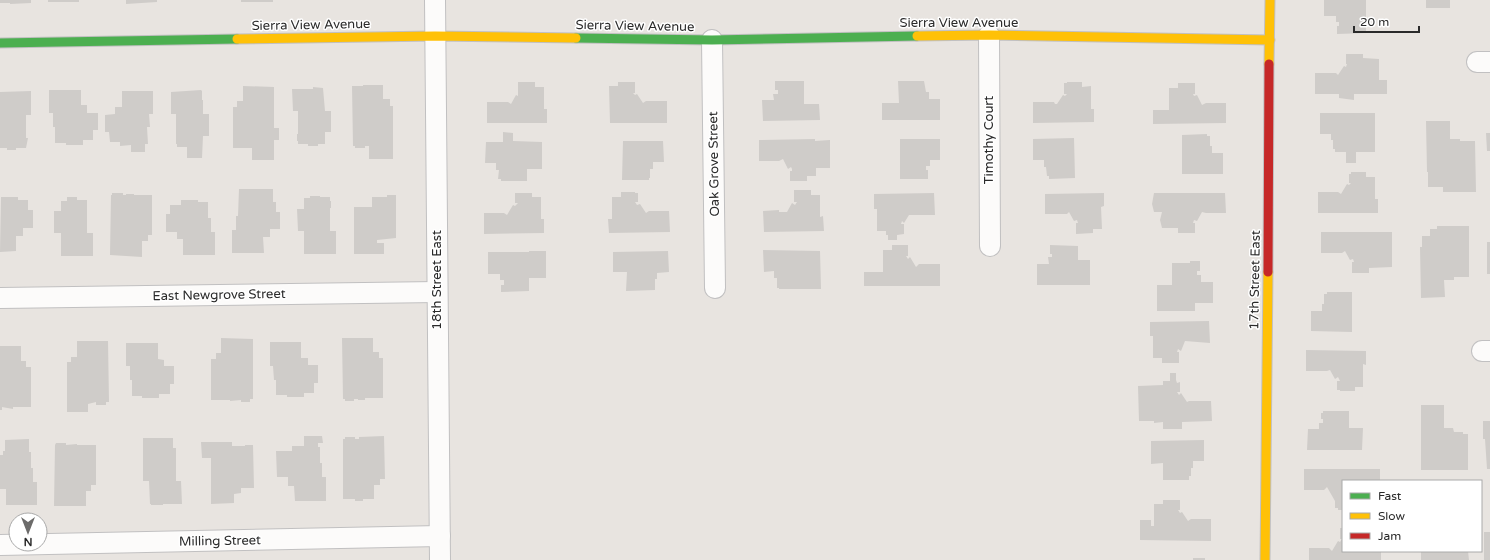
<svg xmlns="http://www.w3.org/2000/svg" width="1490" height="560" font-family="'Varela Round',sans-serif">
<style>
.building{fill:#cfccc9}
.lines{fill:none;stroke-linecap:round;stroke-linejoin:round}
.street-casing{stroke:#c1c0c1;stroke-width:22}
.fast-casing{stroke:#c1c0c1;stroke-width:11}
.slow-casing{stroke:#c1c0c1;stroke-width:11}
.jam-casing{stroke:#c1c0c1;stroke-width:11}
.street{stroke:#fcfbfa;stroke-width:20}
.fast{stroke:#4caf50;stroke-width:9}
.slow{stroke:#ffc107;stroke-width:9}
.jam{stroke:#c62828;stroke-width:9}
.labels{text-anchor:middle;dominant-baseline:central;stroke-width:3;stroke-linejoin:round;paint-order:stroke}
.street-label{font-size:13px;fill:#2a2a2a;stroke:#fff}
</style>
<rect width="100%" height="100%" fill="#e8e4e0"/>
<g class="building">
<path d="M0,0H31V3L10,4V3H0Z"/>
<rect x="48" y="0" width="31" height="2"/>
<path d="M126,0H157V2L126,4Z"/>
<rect x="241" y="0" width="32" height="2"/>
<path d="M1324,0H1366V33L1337,34V26H1339V22H1336V16H1324Z"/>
<rect x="1426" y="0" width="24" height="8"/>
<path d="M1346,54H1363V58L1379,59V80H1387V94H1354V100L1339,98V94H1315V73H1336L1338,75L1344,66L1346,67L1347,64H1346Z"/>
<path d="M775,81H804V104H819L820,120L763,121L762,100H774L773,94H778V90H775Z"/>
<path d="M898,81H924L926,92H929V99H940V120H882V103H899Z"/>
<path d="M518,82H535V87H544V109H547V123H487V102H508L511,104L516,95L518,96Z"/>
<path d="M618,82H635V93H633L635,95L637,94L643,103L646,101H667V123H610L609,86H618Z"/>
<path d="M1067,82H1082V87L1091,86V109H1094V122L1033,123V102H1054L1055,104H1057L1063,95L1065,96L1067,94H1064V83H1067Z"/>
<path d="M1178,83H1195V94H1193L1194,96L1197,95L1202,105L1206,103H1226V123L1153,124V110H1169V88H1178Z"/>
<path d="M363,85H383V99H390V106H393V159H369V146H365V148H355V146H353L352,86H363Z"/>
<path d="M243,86L274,87V128H279V140H274V160H252V148H233V107H237V101H243Z"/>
<path d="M313,87L323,88L325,111H331V132H325V144H318V146H308V144H298V141H297V134H298V111H293L292,89H313Z"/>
<path d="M49,90H81V105H87V113H98V130H93V140H83V145H66V143H55V127H53V113H49Z"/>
<path d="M201,90L202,91V100H203V114H209V136H203L202,158H187V147H177V144H176V114H171V92Z"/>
<path d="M31,91V115H26V138H28L26,148H16V150H7V148H0V92Z"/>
<path d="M122,91H153V114H149L150,127H147L148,144H145V152H131V145L120,146V142H110L109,132H105V115L115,114V107H122Z"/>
<path d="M1320,113H1375V152H1356V163H1346V152H1335V149H1333V140H1331V134H1320Z"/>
<path d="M1426,121H1450V139H1460V141H1475L1476,192H1443V187H1428V172H1427Z"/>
<path d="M503,132L513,133V141L542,142V169H527V181H501V179H498L499,170H496V163H485L486,142H503Z"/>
<path d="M1486,133H1490V151H1487Z"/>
<path d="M1207,134V136H1210V146H1212V153H1223V174H1182V135Z"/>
<path d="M1074,138L1075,178L1049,179V176H1047L1046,167H1044V160H1033V139Z"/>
<path d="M815,139V141L830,140V168H816V176H807V181H790V171H792V169L791,167L788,169L783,159L779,161H759V140Z"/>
<path d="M900,139H940V160H930V166H926V170H928V179H900Z"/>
<path d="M623,141H663L664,162H653V169H650V178H649V180H622Z"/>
<path d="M1351,172H1366V177H1375V199H1378V213H1318V192H1338L1341,194L1347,184L1349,185L1351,183H1349V174H1351Z"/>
<path d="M239,189H273V202H276V212H280V229H270V237H263L264,253H232V230H236V216H238Z"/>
<path d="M794,190H811V195H820V217L823,216L824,231L764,232L763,211L779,210V212H787L792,203L795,205L797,202H794Z"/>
<path d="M621,192H635V193H638V202H635L637,205L640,204L646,213L649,211H669L670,232L609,233L608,219H612V197H621Z"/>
<path d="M112,193H123V195H126V194H134V195H152V235H148V241H142V257L110,255L111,195H112Z"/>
<path d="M515,193H532V197H541V219H544V233L484,234V213H504L507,215L513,205L515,206L518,203H515Z"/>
<path d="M934,193L935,215H909L904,223L902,221L901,224H904V234L897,235V240H888V235H886V231H877V209H874V194Z"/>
<path d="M1104,193V206L1101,207L1102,229H1093V233L1076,234V223H1078L1077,220L1074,221L1069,212L1067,214H1045V194Z"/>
<path d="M1154,193H1225L1226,213H1206L1202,212L1197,221L1194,220L1193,223H1195V233H1178V228H1162L1160,220L1162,212H1154L1152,204Z"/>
<path d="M387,195H396V238L377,240V243H384V254H354V207H372V197H387Z"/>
<path d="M310,196H320V197H330V201H331V208H330V231H336V254H304V231H298L297,209H304V198H310Z"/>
<path d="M1,197H18V200H28V210H33V228H23V236H16V251L0,252Z"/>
<path d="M67,197H77V200H87V233H93V256H61V233H54V211H61V201H67Z"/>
<path d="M181,200H198V202H208V218H211V232H215V255H183V239H177V232H166V214H170V205H181Z"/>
<path d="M1437,226H1469V277H1454V280H1444L1445,297L1421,298L1420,247H1422V236H1430V229H1437Z"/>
<path d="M1321,232H1392V267L1369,268V273H1352V262H1354L1353,259L1350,260L1345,251L1342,253H1321Z"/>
<rect x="1487" y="242" width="3" height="32"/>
<path d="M892,245H908V256H906L908,259L910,257L916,267L919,264H940V286H864V272H883V250H892Z"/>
<path d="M1050,245L1078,246V260H1090V285H1037V264H1049L1048,257H1052V254H1050Z"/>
<path d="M763,250L820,251L821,289H779V288H777V278H774V271L764,272Z"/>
<path d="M529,251H546V278H529V291L501,292V285H504V280H500V274H488V252H529Z"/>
<path d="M668,251L669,272L657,273V279H655V290L626,291L627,272H613V252Z"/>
<path d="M1190,261H1200V271H1197V275H1201V282H1213V303H1195V311H1157V285H1172V263H1190Z"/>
<path d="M1327,292H1352V332L1311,331V311H1322V304H1324V294H1327Z"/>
<path d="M1209,321L1210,343L1185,341L1181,351L1178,349L1177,352H1179V363H1162V358H1153V336H1150V322Z"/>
<path d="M221,338L253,339V399H250V402H241V400L230,401V400H211V359H216V353H221Z"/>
<path d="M342,338H373V352H379V358H383V398H365V400H358V399H354V401H345V399H343Z"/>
<path d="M77,341H108L109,402H106V405H96V402L88,404V412H67V362H71V357H77Z"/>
<path d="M270,342H301V358H308V365H318V383H314V393H304V397H287V395H276V380H274L273,366H270Z"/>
<path d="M126,343H158V359L164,360V366H174V384H170V394H159V398H142V396H132V380H130V366H126Z"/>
<path d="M0,346H21V361H26V367H31V407H13V409L2,407V410H0Z"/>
<path d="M1306,350L1366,351V365L1363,364V387H1355V391H1340V390H1337V381H1340L1338,377L1335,379L1330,370L1327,371H1306Z"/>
<path d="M1170,373H1176V380L1177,383L1180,382V392H1177L1179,395L1181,393L1187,402L1189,401H1211L1212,421L1182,422V429H1163V422L1154,423V421H1139L1138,386L1163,385V381H1170Z"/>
<path d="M1421,405H1444V428H1453L1454,432H1463V434H1468V470H1421Z"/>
<path d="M1323,411H1349V428H1363L1362,450H1307L1308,429H1319V423H1323V419H1321V413H1323Z"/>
<path d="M1483,421H1490V469H1487L1485,439H1483Z"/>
<path d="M304,436H322L323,443H318V447H320V463H322V477H326V501H295L294,486H288V477H277L276,451H292V446H304Z"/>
<path d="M384,436L385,479H380V485H374V499H363V501H355V499H343V439H345V437H355V439H359V437Z"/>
<path d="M143,438H173V448H176V481H181L182,504H163V505H151V504H150L149,481H143Z"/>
<path d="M29,439V452H31V468H33V482H37V505H6V489H0V455H3V451H5V440Z"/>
<path d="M1204,440V461H1193V468H1191V476H1189V480H1163V463L1151,464V441Z"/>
<path d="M201,442H232V446H245V445H253L254,488H241V493L234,494V503L211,504V458H202Z"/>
<path d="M56,443H66V445L77,444V445H96V485H91V491H86V506H54L55,445Z"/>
<path d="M1304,469H1380V481H1343V510H1338V508H1335V501L1327,487L1324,490H1304Z"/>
<path d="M1163,500H1180V510H1178L1180,513L1182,512L1188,521L1191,519H1211V541L1140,540V520H1151V526H1154V504H1163Z"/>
<path d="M1340,528H1343V551H1381V560H1309V548H1329L1332,551L1338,541L1340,542L1342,539H1340Z"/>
<rect x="1484" y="532" width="6" height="28"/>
<path d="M1421,551H1468L1469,560H1421Z"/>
<rect x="1193" y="558" width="12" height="2"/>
</g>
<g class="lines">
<g class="street-casing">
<g id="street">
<path d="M435,0L440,560"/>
<path d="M989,35L990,246"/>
<path d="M712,40L715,288"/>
<path d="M1477,62H1490"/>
<path d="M0,298L437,292"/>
<path d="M1482,351H1490"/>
<path d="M0,545L440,536"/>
</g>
</g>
<g class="fast-casing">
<g id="fast">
<path d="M576,38L712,40L917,36"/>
<path d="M0,43L237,39"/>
</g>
</g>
<g class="slow-casing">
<g id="slow">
<path d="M917,36L989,35L1270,40"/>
<path d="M237,39L435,36L576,38"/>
<path d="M1269,64L1270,0"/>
<path d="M1265,560L1268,272"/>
</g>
</g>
<g class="jam-casing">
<path id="jam" d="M1268,272L1269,64"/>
</g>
<use href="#street" class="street"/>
<use href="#fast" class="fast"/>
<use href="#slow" class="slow"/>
<use href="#jam" class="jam"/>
</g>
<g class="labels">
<g class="street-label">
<text x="959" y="23">Sierra View Avenue</text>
<text transform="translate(311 25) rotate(-1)">Sierra View Avenue</text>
<text transform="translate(635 26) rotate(1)">Sierra View Avenue</text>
<text transform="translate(989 140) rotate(-90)">Timothy Court</text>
<text transform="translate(714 164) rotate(-91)">Oak Grove Street</text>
<text transform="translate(437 280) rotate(-90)">18th Street East</text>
<text transform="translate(1255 280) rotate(-89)">17th Street East</text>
<text transform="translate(219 295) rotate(-1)">East Newgrove Street</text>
<text transform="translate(220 541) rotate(-1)">Milling Street</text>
</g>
</g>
<rect x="1342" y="480" width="140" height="72" fill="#ffffff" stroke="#aaaaaa"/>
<rect x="1350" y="493" width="20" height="6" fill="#4caf50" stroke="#aaaaaa"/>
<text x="1378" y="500" font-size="12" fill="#2a2a2a">Fast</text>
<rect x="1350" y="513" width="20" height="6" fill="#ffc107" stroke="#aaaaaa"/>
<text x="1378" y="520" font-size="12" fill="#2a2a2a">Slow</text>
<rect x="1350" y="533" width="20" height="6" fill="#c62828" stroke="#aaaaaa"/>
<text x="1378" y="540" font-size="12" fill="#2a2a2a">Jam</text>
<g transform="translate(28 532) rotate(180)"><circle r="19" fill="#ffffff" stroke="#aaaaaa"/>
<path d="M0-3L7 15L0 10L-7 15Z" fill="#6c6b6a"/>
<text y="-6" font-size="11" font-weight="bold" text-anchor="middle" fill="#2a2a2a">N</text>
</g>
<path d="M1354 26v6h65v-6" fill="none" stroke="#2a2a2a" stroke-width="2"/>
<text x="1360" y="26" font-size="12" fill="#2a2a2a" stroke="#ffffff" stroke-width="3" paint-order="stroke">20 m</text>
</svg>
